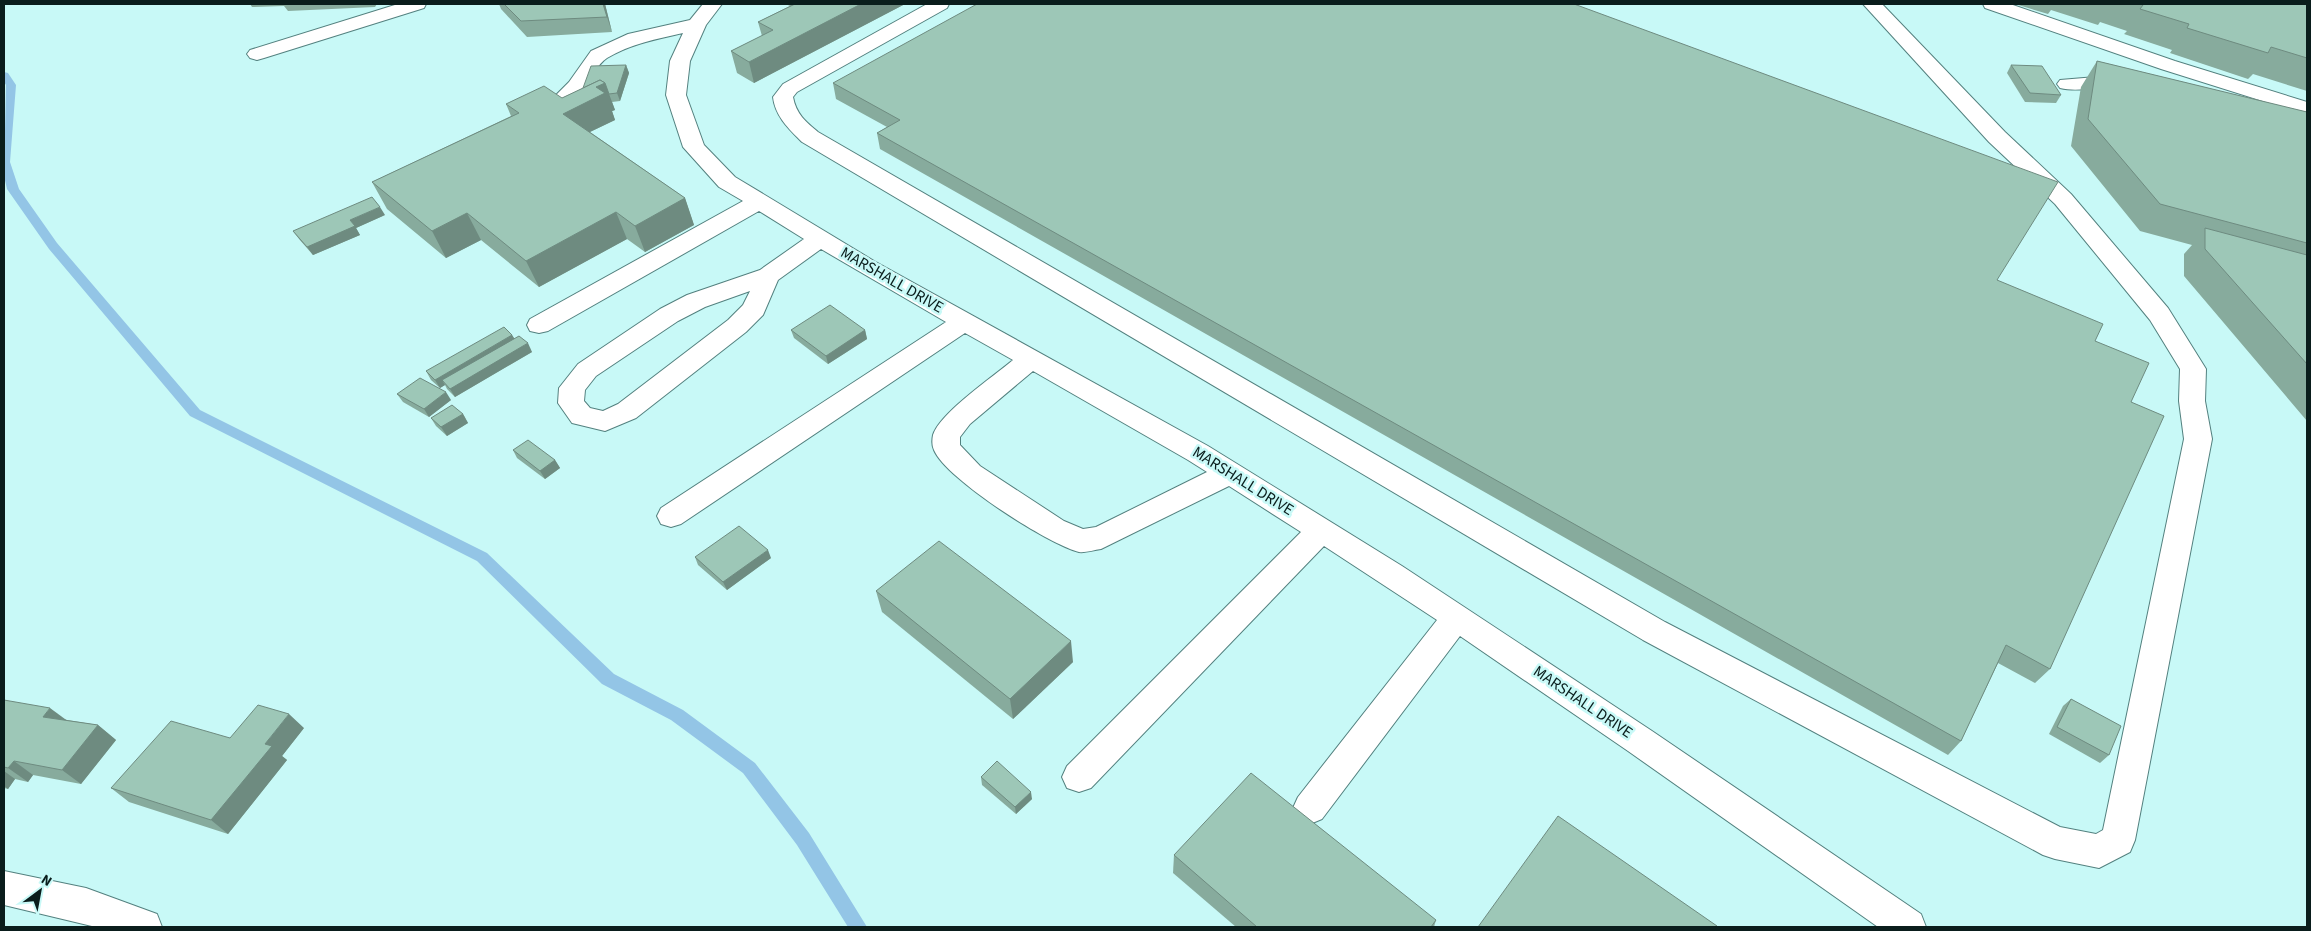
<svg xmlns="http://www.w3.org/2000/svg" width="2311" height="931" font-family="'Source Sans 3',sans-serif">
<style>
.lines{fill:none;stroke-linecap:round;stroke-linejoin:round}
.stream{fill:#93c5e6;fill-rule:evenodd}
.lane-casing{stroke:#53817f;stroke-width:2}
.street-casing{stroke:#53817f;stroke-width:2}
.lane{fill:#fff;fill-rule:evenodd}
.street{fill:#fff;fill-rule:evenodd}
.wall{fill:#87ab9d}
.shaded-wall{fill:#6e8b80}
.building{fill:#9dc7b7;stroke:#6e8b80}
.labels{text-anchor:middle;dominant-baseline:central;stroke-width:5;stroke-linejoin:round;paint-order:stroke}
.street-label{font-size:16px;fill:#0a1d1c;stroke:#c8f9f7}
</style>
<rect width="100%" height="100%" fill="#c8f9f7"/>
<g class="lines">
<path class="stream" d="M4,72L8,73L16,85L10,162L19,189L57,243L200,410L487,553L614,674L683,710L755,763L809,833L867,927H848L797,845L743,773L671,720L602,684L477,561L190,416L49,249L7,189L4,176L6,85L4,82Z"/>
<g class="lane-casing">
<g id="lane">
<path d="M398,4H426L424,8L264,58L257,60L250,58L247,54L250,50Z"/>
<path d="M703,4H722L706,25L690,61L686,95L704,145L735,177L874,261L1208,446L1402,566L1652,731L1921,914L1926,927H1878L1628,751L1460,636L1322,819L1310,824L1298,819L1293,808L1298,797L1437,620L1324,546L1091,788L1079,792L1067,788L1062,777L1067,766L1301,532L1229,486L1101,549C1094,550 1085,553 1079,552C1048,544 946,479 934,450C932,446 932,440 933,435C940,413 994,376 1013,360L965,333L681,524L671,527L661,524L657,516L661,508L946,322L821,249L778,280L763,315L746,332L636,418L605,431L572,423L558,403L559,388L578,364L660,309L687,295L760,270L804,239L759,211L548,331L539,333L530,331L527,325L530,319L743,201L719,187L683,147L666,95L670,61L683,33C657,39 630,44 607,58C597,64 591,80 584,89C573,103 543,125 526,120L523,116L526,112L557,94L569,82L591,51L628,34L690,20ZM750,291L743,305L728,320L618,404L603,411L590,408L584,401L585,390L596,376L678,321L705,307ZM1033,371L1188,460L1207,472L1096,527L1083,529L1064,521L980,466L960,445V437L970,424Z"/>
<path d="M927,4H949L947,8L797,92L793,97C796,114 806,122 818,132L1665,622L2060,827L2096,834L2103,830L2184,439L2179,401L2180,369L2150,320L2055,204L1989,142L1863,4H1882L2005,132L2071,194L2168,308L2206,369L2205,401L2212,439L2135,840L2130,852L2099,868L2055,859L2043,855L1643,640L802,142C789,129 775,116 773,97L783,84Z"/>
<path d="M1983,4H2010L2175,61L2307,102V115L2161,69L1985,8Z"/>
<path d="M2096,77L2127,82L2130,86L2127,90C2116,93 2107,90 2096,89C2083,89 2072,91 2060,88L2057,84L2060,80Z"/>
</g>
</g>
<g class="street-casing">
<path id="street" d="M4,871L86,888L157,914L162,927H96L4,905Z"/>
</g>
<use href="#lane" class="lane"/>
<use href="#street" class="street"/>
</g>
<g class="wall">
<path d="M250,4H377L375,7L288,11L284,6L252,7Z"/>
<path d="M499,4H605L612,32L527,37L501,9Z"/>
<path d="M786,4H905L754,83L737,73L731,51L762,36L758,22L790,6Z"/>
<path d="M2015,4H2307V91L2253,74L2248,79L2170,53L2172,50L2124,34L2127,31L2100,22L2098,25L2051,10L2048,14Z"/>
<path d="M2097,61L2307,112V421L2184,276V254L2192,245L2140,231L2071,146L2081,87Z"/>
<path d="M626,65L629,73L620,101L612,102L615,110L612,111L615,120L590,132L685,198L694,225L645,252L627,239L539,287L481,240L446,258L387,209L372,182L511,116L506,104L562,98L583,88Z"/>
<path d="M2011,65L2061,95L2056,103L2025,102L2007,73Z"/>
<path d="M833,83L1997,280L2095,341L2131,402L2050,669L2035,683L1998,663L1961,741L1948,755L880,149L877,133L887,127L836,99Z"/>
<path d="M385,215L356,228L360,235L313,255L299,239L293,231Z"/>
<path d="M791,330H865L867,339L828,364L794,338Z"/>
<path d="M512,335L514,338L532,352L455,397L447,389L445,385L440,388L431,380L426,371Z"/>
<path d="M397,394L451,400L429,417L403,402Z"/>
<path d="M463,414L468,423L447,436L436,426L431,418Z"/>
<path d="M513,450L555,460L560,468L545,479L517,458Z"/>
<path d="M695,557L771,558L727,590L698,565Z"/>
<path d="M876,591L1073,662L1013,719L882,612Z"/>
<path d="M2071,699L2109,755L2100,763L2049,734L2063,706Z"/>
<path d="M4,700L67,720L98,725L116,740L81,784L33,775L28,782L15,779L8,789L4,788Z"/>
<path d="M304,728L282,756L287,760L228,834L129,802L111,788Z"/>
<path d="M981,777L1032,799L1016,814L982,785Z"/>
<path d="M1174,855L1436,920L1434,927H1236L1173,873Z"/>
</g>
<g class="shaded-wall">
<path d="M603,4H605L612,32L607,17Z"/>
<path d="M861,4H905L754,83L749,62Z"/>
<path d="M626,65L629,73L620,101L617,93Z"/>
<path d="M605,83L615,110L612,111L615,120L573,140L563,114L596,87Z"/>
<path d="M685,198L694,225L645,252L635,226Z"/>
<path d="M380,207L385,215L356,228L360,235L313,255L307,247L350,220Z"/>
<path d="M616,212L627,239L539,287L526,261Z"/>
<path d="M467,213L481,240L446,258L432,231Z"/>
<path d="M865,330L867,339L828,364L826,356Z"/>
<path d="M512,335L517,343L442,380L445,385L440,388L435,380Z"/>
<path d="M528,343L532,352L455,397L450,389Z"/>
<path d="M446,392L451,400L429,417L424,409Z"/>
<path d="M463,414L468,423L447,436L441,427Z"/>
<path d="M555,460L560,468L545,479L540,471Z"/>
<path d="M768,550L771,558L727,590L723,582Z"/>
<path d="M1071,641L1073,662L1013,719L1010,699Z"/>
<path d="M50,708L69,722L43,717Z"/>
<path d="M289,714L304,728L282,756L287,760L228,834L211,820L265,744Z"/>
<path d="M98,725L116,740L81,784L62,770Z"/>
<path d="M14,761L33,775L28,782L8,768Z"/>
<path d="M4,771L15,779L8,789L4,786Z"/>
<path d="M1031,792L1032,799L1016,814L1015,807Z"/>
</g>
<g class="building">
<path d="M504,4H603L607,17L521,21Z"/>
<path d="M795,4H861L749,62L731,51L773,30L758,22Z"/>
<path d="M977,4H1574L2058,182L1997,280L2103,324L2095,341L2149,363L2131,402L2164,416L2050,669L2006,645L1961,741L877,133L900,120L833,83Z"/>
<path d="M2139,4H2307V58L2271,47L2268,53L2187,28L2189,24L2140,9L2143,5Z"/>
<path d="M2097,61L2307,112V243L2160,204L2088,119Z"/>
<path d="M626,65L617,93L609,94L605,83L600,80L583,88L591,66Z"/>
<path d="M2011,65L2042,66L2061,95L2030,93Z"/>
<path d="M600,80L605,83L596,87L605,93L563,114L685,198L635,226L616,212L526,261L467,213L432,231L372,182L519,113L506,104L544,86L562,98Z"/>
<path d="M372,197L380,207L350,220L355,226L307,247L293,231Z"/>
<path d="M2205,228L2307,255V364L2205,249Z"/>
<path d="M830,305L865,330L826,356L791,330Z"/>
<path d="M504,327L512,335L435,380L426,371Z"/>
<path d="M519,336L528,343L450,389L442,380Z"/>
<path d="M420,378L446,392L424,409L397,394Z"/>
<path d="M452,405L463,414L441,427L431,418Z"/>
<path d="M528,440L555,460L540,471L513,450Z"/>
<path d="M739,526L768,550L723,582L695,557Z"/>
<path d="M939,541L1071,641L1010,699L876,591Z"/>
<path d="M2071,699L2121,726L2109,755L2057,727Z"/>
<path d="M4,700L50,708L43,717L98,725L62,770L14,761L8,768L4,767Z"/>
<path d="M258,705L289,714L265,744L272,746L211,820L111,788L171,721L230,738Z"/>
<path d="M997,761L1031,792L1015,807L981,777Z"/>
<path d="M1251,773L1436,920L1431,927H1257L1174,855Z"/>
<path d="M1558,816L1717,926L1716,927H1478Z"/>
</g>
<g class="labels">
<g class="street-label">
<text transform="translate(892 280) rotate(30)">MARSHALL DRIVE</text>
<text transform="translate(1243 481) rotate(32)">MARSHALL DRIVE</text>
<text transform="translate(1583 702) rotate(34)">MARSHALL DRIVE</text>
</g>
</g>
<rect width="2311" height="931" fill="none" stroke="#0a1d1c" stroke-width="10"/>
<g transform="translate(40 891) rotate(32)" stroke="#c8f9f7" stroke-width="4" paint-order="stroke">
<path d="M0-4L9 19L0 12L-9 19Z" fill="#0a1d1c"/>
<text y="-8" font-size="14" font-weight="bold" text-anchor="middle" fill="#0a1d1c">N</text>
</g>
</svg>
